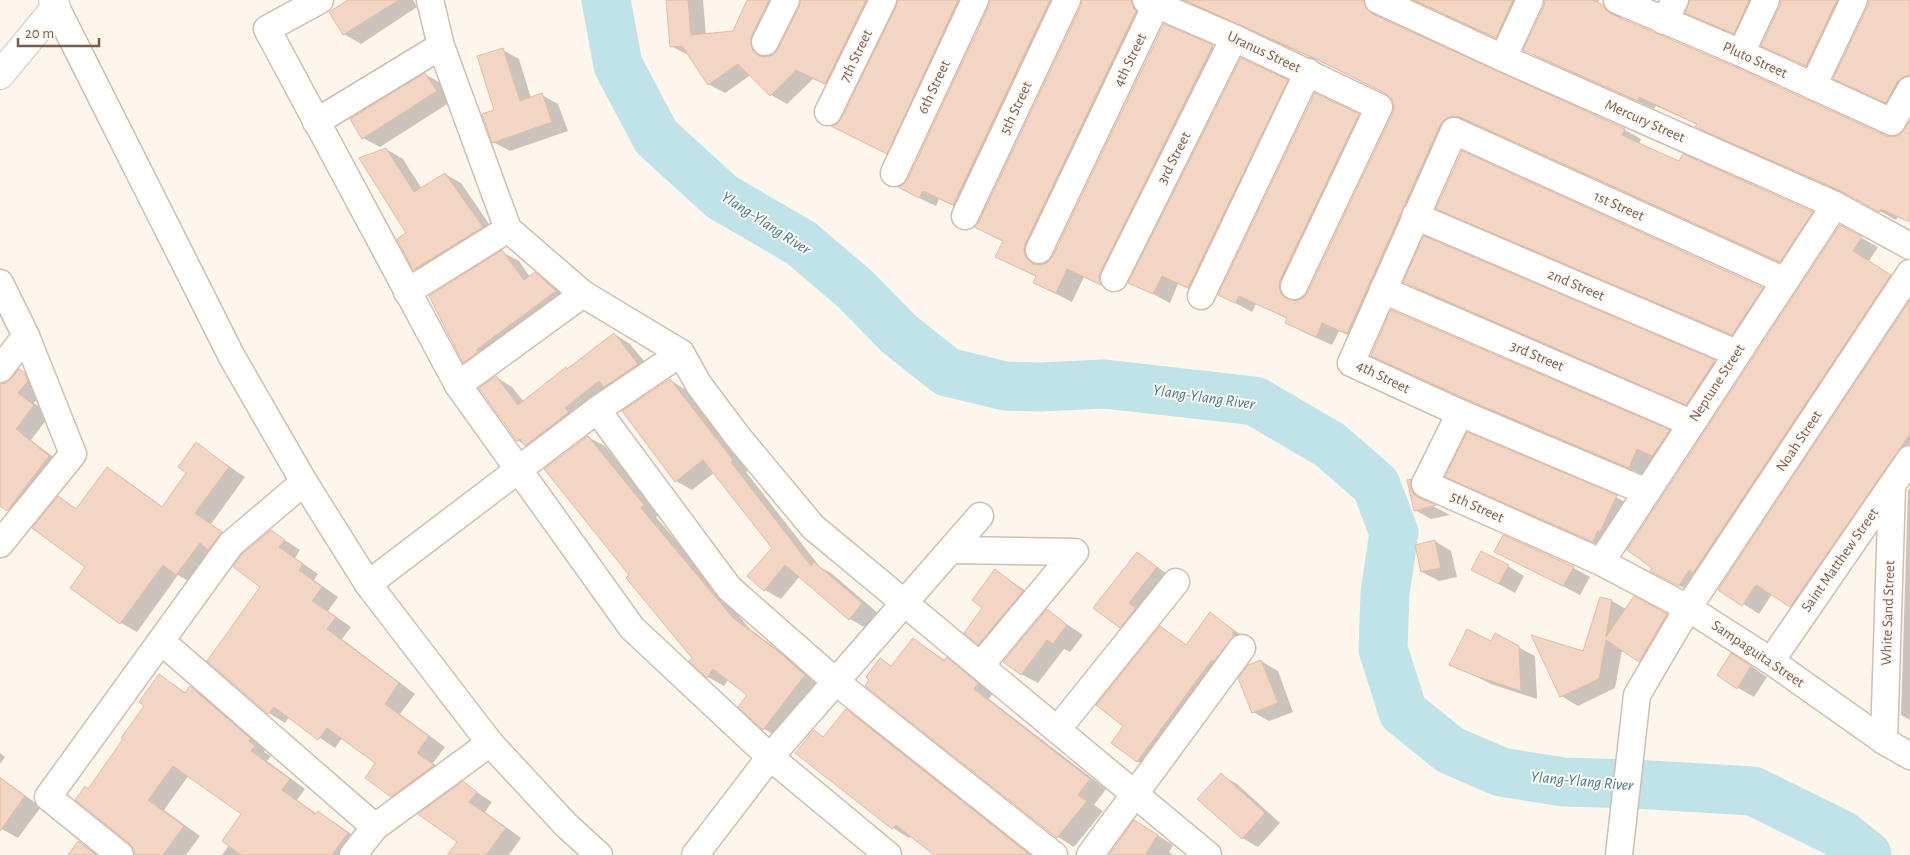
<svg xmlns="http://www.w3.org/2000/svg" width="1910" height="855" font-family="'Alegreya Sans',sans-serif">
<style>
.shadow{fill:#0003}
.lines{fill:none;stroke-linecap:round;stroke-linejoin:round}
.river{stroke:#bfe3e8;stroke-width:49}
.building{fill:#f3d5c3;stroke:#e6bba3}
.street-casing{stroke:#d1beb0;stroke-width:29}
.secondary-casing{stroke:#d6c0b0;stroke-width:30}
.street{stroke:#fff;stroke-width:26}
.secondary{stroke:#fff;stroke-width:28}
.labels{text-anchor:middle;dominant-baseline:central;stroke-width:4;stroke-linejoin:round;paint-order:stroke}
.street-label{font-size:15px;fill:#7a5c4d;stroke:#fffaf3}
.water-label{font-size:16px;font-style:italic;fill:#437c86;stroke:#fffaf3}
</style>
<rect width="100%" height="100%" fill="#fdf6ec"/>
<g class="shadow">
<path d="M350,0H413L417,7L361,44L344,34L330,12Z"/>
<path d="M667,0H703L706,35L734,32L748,0H791L766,53L767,58L774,55L779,49L801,7L802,0H888L842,92L813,79L787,104L771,95L751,75L725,93L708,84L690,56L671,46Z"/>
<path d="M899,0H980L903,162L833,127L837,125L843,119L898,7Z"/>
<path d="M991,0H1072L970,214L939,199L936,206L915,196L909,180L990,7Z"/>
<path d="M1083,0H1151L1040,262L1042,266L1049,263L1054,257L1164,26L1213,47L1229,56L1115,288L1116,292L1084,277L1072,302L1034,283L1037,277L997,257L1004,242L976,227L1082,7Z"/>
<path d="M1181,0H1383L1379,11L1382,19L1625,130L1641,139L1639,144L1655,152L1812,213L1828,222L1796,270L1478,126L1470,125L1364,342L1339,331L1332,345L1303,332L1287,322L1288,319L1256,304L1252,312L1220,295L1315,95L1375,125L1295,297L1297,302L1303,300L1309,293L1394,114L1395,105L1392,97L1332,67Z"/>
<path d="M1412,0H1535L1512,46Z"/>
<path d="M1546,0H1599L1597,4L1620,16L1621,20L1886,137L1894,138L1901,135L1910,123V222L1898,217L1896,220L1859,200L1713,136L1697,126L1698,125L1656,106L1654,109L1541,59L1525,50L1545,6Z"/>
<path d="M1691,0H1771L1750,42L1703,22L1687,12Z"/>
<path d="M1782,0H1859L1822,74L1763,45L1781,6Z"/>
<path d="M1870,0H1910V97L1902,111L1835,78L1869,6Z"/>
<path d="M503,50L519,59L531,98L542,95L558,104L568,131L510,151L493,142Z"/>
<path d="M425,74L442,84L452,101L380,147L363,138Z"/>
<path d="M1287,81L1303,91L1205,296L1178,284L1170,303L1130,282Z"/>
<path d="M386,149L403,159L422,189L445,174L461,183L498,237L431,279L414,269L398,240L408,234Z"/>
<path d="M1438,208L1762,289L1778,298L1749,343L1454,217Z"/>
<path d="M1840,226L1878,247L1869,261L1906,285L1695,594L1668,580Z"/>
<path d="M1424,238L1715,362L1731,371L1703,413L1421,291L1405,282Z"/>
<path d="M502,252L519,261L530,277L535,274L551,283L571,300L480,371L464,362L432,302Z"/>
<path d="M1910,302V465L1807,616L1772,594L1759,614L1720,589Z"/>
<path d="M614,334L630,344L654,373L542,454L517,440L496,377L512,387L524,402Z"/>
<path d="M1372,355L1669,431L1685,440L1646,476L1484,408L1389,364Z"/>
<path d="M19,371L36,380L44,391L34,403L50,415L31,440L65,466L24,519L0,504V384H7Z"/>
<path d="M670,380L686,390L749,470L746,472L820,567L831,573L878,613L866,628L850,619L800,576L781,599L765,590L773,548L715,472L692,490L676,481Z"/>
<path d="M588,437L605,446L659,514L656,517L750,629L794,662L821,685L780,738L764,729L749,694L729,679L724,686L708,677L631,575Z"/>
<path d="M196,444L245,477L211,524L237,542L193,584L178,575L137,632L121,623L87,567L58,498L77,509L107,469L123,478L163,507L188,473Z"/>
<path d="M1447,476L1616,497L1632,506L1610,550L1463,485Z"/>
<path d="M1408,481H1411L1427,490L1426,496L1429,504L1450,515L1431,519L1415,510Z"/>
<path d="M1910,488V720L1901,715L1908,490Z"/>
<path d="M271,531L300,550L295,558L318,574L314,580L338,597L328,611L351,627L342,639L415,694L400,714L445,747L433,763L449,775L408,805L391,796L377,763L342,738L335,748L289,717L285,723L269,713L209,661L262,587Z"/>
<path d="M1503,536L1574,568L1590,577L1580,595L1496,551Z"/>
<path d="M1435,541L1451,551L1457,577L1439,581L1422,572Z"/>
<path d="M1137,553L1172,577L1137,636L1121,627Z"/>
<path d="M1508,566L1524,576L1515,593L1473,570Z"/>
<path d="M995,570L1032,595L995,653L979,644L984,608Z"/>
<path d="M1601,598L1612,601L1626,609L1634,598L1683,624L1655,671L1622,650L1615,688L1578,706L1561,696L1583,652Z"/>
<path d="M1047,611L1083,635L1070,652L1064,649L1038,683L1021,674Z"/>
<path d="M1210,614L1249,640L1154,770L1137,761L1125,725L1160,627L1187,645Z"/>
<path d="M913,639L946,661L947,659L963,668L993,693L989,699L1106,789L1094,805L1103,811L1074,847L1058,837L867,686L880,660L892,667Z"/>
<path d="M1518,647L1535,656L1537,699L1491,684L1451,664Z"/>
<path d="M1261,661L1278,671L1293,712L1269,721L1253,712Z"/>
<path d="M1748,664L1767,677L1754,697L1738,688Z"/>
<path d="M160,676L186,693L190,687L206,697L266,749L264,752L271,756L267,761L305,789L297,800L317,814L318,812L334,822L364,843L355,855H222L229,845L243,814L189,775L164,810L200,836L186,855H138L135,849L89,790L146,706Z"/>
<path d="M846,710L862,720L1033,855H936L911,835L909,838L893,828L797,753L814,731L825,738Z"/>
<path d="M0,753L5,757L0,764Z"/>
<path d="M1221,775L1237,784L1280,823L1258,847L1242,838Z"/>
<path d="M0,777L41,807L18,838L0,828Z"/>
<path d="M463,783L492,802L485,812L521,838L509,855H449L459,842Z"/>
<path d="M1151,831L1173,845L1169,852L1173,855H1110Z"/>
<path d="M79,842L95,852L99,855H70Z"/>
</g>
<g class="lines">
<path class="river" d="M606,0L618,65L656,137L722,197L801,243L855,289L899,334L947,372L1005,386L1040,387L1104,384L1255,401L1330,445L1376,485L1394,533L1385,593L1383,649L1403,712L1450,750L1501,772L1563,782L1633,784L1753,791L1842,835L1867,855"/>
</g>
<g class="building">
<path d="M348,0H399L343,35L329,12Z"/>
<path d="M666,0H688L691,35L733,31L747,0H769L752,35L750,42L753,51L759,56L765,57L773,55L778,49L799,7L801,0H866L825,84L796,70L770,96L738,64L708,85L682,46L670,47Z"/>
<path d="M898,0H958L887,154L831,126L837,124L841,119L896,7Z"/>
<path d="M990,0H1050L953,205L923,191L919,198L898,187L903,185L908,179L989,6Z"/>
<path d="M1082,0H1131L1134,9L1136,11L1025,244L1024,251L1026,258L1033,264L1041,265L1047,263L1053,256L1164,24L1213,45L1101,271L1099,278L1101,285L1067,269L1056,293L1033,283L1036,276L995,257L1003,241L974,227L979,222L1081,6Z"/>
<path d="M1184,0H1363L1366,8L1372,14L1625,129L1622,135L1656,151L1679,161L1683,154L1813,212L1780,262L1460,117L1452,116L1445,119L1440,125L1347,334L1322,323L1316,337L1285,323L1287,318L1239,296L1235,303L1218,295L1315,93L1359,114L1280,280L1279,288L1281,294L1287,299L1296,301L1303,298L1308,292L1393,113L1394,106L1392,99L1385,93L1314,58Z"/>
<path d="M1414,0H1513L1496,38Z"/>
<path d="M1545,0H1592L1603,5L1605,9L1611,14L1735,67L1886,136L1893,137L1900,135L1910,121V222L1881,209L1879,212L1841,191L1695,127L1697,124L1639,97L1638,101L1523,50L1544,6Z"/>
<path d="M1690,0H1749L1734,34L1685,13Z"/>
<path d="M1781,0H1837L1806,66L1761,46L1780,6Z"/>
<path d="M1869,0H1910V75L1903,77L1897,82L1886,103L1833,79L1868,6Z"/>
<path d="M503,48L520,101L542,93L552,122L492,143L482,114L494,110L477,56Z"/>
<path d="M1241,58L1288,80L1188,288L1162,276L1153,294L1128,283Z"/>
<path d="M425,73L437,91L362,139L350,119Z"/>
<path d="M386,148L414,192L445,173L483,227L413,270L397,239L406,233L359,158Z"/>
<path d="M1462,151L1763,288L1732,335L1436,209Z"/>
<path d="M1840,225L1862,237L1853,251L1891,275L1693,573L1689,570L1679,586L1650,571L1652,568L1627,550Z"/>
<path d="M1424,236L1715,360L1686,405L1403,282Z"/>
<path d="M502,250L524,280L535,272L556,291L476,350L478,352L463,363L429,296Z"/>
<path d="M1910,300V434L1790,607L1756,585L1742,606L1718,590Z"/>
<path d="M1391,310L1670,430L1652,456L1637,449L1629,468L1466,399L1371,356Z"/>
<path d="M614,333L638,364L604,387L599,381L565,408L569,412L525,446L520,439L517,441L479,388L496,376L518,405L566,367L567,369Z"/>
<path d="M19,369L25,373L28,381L18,393L34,405L16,429L49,456L7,511L0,506V384L6,383L11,379Z"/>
<path d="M670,379L733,460L731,462L811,566L814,562L862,603L849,620L785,565L764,591L747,576L772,548L703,460L675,482L622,411Z"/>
<path d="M1467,432L1617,495L1600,532L1598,530L1593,542L1445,477Z"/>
<path d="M588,436L644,505L641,508L733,618L778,651L805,675L763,730L738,707L747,695L713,669L707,678L689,661L692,658L626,578L629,575L544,469Z"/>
<path d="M196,442L229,467L195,513L222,532L208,550L200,543L176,575L163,565L120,624L70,588L85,567L32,528L58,496L76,509L107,467L162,507L186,473L178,467Z"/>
<path d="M1411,479L1410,486L1413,493L1419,498L1436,505L1414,511L1407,480Z"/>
<path d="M271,530L285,540L279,547L303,564L299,570L322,587L312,601L336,617L327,629L399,683L385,704L429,736L417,753L434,765L391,797L365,778L375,763L327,728L318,740L274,707L268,714L207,661L260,587L233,567L242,554Z"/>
<path d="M1503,535L1574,567L1563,586L1494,552Z"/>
<path d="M1435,540L1441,568L1421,572L1415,545Z"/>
<path d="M1481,551L1509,565L1499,584L1471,570Z"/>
<path d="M1137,552L1157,567L1129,603L1136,608L1120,628L1093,608Z"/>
<path d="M995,569L1023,591L978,645L964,633L982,608L972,600Z"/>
<path d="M1634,596L1667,614L1639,662L1606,640L1599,679L1560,697L1531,635L1583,651L1600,597L1612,600L1606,637Z"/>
<path d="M1047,609L1067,625L1053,644L1047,640L1021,675L1003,662Z"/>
<path d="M1210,612L1233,630V637L1214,661H1211L1137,762L1111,743L1123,726L1096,705L1160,626L1186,645Z"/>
<path d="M1467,629L1491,641L1495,633L1519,646L1521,691L1473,675L1449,665Z"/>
<path d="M913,638L944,661L947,657L978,683L974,689L1090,779L1078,795L1087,801L1057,838L865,686L869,680L866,677L880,658L891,666Z"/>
<path d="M1731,653L1751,666L1737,689L1717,675Z"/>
<path d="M1261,660L1278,703L1252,713L1238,678L1248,665Z"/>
<path d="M159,674L185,693L190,686L251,739L249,741L255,746L251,751L290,779L282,790L315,814L318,811L348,833L332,855H241L222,841L241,814L173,766L148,800L184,826L163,855H135L134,849L129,843L75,800L85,786L88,789L123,739L121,738L144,706L139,702Z"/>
<path d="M846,709L1030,855H934L896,825L892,829L795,753L814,730L823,737Z"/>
<path d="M1221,773L1265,813L1242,839L1197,799Z"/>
<path d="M0,778L25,796L0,831Z"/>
<path d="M463,781L477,792L469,802L506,828L486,855H447L457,842L418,814Z"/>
<path d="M1134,820L1158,835L1145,855H1109Z"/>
<path d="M78,841L96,855H68Z"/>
</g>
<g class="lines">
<g class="street-casing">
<g id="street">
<path d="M320,0L267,29L458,385L632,628L770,757L888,855"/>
<path d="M430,0L441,46L508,229L583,294L681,353L699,385L738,437L813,527L1208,855"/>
<path d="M1146,0L1234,38L1379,107L1294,286"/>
<path d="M1378,0L1503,58L1835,205L1910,246"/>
<path d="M1617,0L1741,53L1892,122L1910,90"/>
<path d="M56,7L232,357L304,482L368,584L490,743L566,825L599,855"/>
<path d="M1664,21L1675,0"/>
<path d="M765,42L786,0"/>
<path d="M1741,53L1766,0"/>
<path d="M1503,58L1530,0"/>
<path d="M1813,86L1854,0"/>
<path d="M828,112L883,0"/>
<path d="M316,122L441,46"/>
<path d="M894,173L975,0"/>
<path d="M965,216L1067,0"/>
<path d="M1415,216L1736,353"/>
<path d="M1039,250L1156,5"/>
<path d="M1114,278L1234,38"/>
<path d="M0,283L26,336L73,454L0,544"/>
<path d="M1383,290L1691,423"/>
<path d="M407,292L508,229"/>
<path d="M1201,296L1308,72"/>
<path d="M0,369L26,336"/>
<path d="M458,385L583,294"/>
<path d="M597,410L729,588L836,682L1054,855"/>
<path d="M1460,413L1425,484L1601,562L1688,608L1771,661L1884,741L1910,756"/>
<path d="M1647,492L1460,413L1351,363L1454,131L1785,281"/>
<path d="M951,550L1075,552L980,666"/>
<path d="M1601,562L1835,205"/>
<path d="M368,584L597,410L681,353"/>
<path d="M161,641L375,827"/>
<path d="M1771,661L1910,459"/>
<path d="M1057,730L1176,582"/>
<path d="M1884,741L1892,486"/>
<path d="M120,855L48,797L231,544L304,482"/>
<path d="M353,855L375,827L490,743"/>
<path d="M695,855L770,757L980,516"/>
<path d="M1090,855L1242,648"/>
<path d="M1619,855L1637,695L1688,608L1910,273"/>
</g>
</g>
<g class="secondary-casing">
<path id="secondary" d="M0,75L56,7L53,0"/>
</g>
<use href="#street" class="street"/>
<use href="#secondary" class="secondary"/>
</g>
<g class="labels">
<g class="street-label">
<text transform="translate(1264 52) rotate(25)">Uranus Street</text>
<text transform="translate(856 56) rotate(-64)">7th Street</text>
<text transform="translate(1130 60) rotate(-64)">4th Street</text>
<text transform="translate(1755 60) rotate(24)">Pluto Street</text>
<text transform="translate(934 87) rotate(-65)">6th Street</text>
<text transform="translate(1016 108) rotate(-65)">5th Street</text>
<text transform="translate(1645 121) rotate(24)">Mercury Street</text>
<text transform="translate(1174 158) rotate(-63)">3rd Street</text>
<text transform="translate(1619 206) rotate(24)">1st Street</text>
<text transform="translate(1576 285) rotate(23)">2nd Street</text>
<text transform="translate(1537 356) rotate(23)">3rd Street</text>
<text transform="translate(1383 377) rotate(26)">4th Street</text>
<text transform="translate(1717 383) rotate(-57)">Neptune Street</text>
<text transform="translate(1799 441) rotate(-56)">Noah Street</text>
<text transform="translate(1477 507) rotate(24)">5th Street</text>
<text transform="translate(1840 560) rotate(-55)">Saint Matthew Street</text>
<text transform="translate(1888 613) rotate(-88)">White Sand Street</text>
<text transform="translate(1758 654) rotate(34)">Sampaguita Street</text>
</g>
<g class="water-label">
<text transform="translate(766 223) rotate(33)">Ylang-Ylang River</text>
<text transform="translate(1204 397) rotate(8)">Ylang-Ylang River</text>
<text transform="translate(1582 781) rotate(5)">Ylang-Ylang River</text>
</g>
</g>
<path d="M18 38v8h81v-8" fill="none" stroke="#7a5c4d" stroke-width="2.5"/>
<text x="25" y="38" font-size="15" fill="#7a5c4d" stroke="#fffaf3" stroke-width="4" paint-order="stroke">20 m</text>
</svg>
